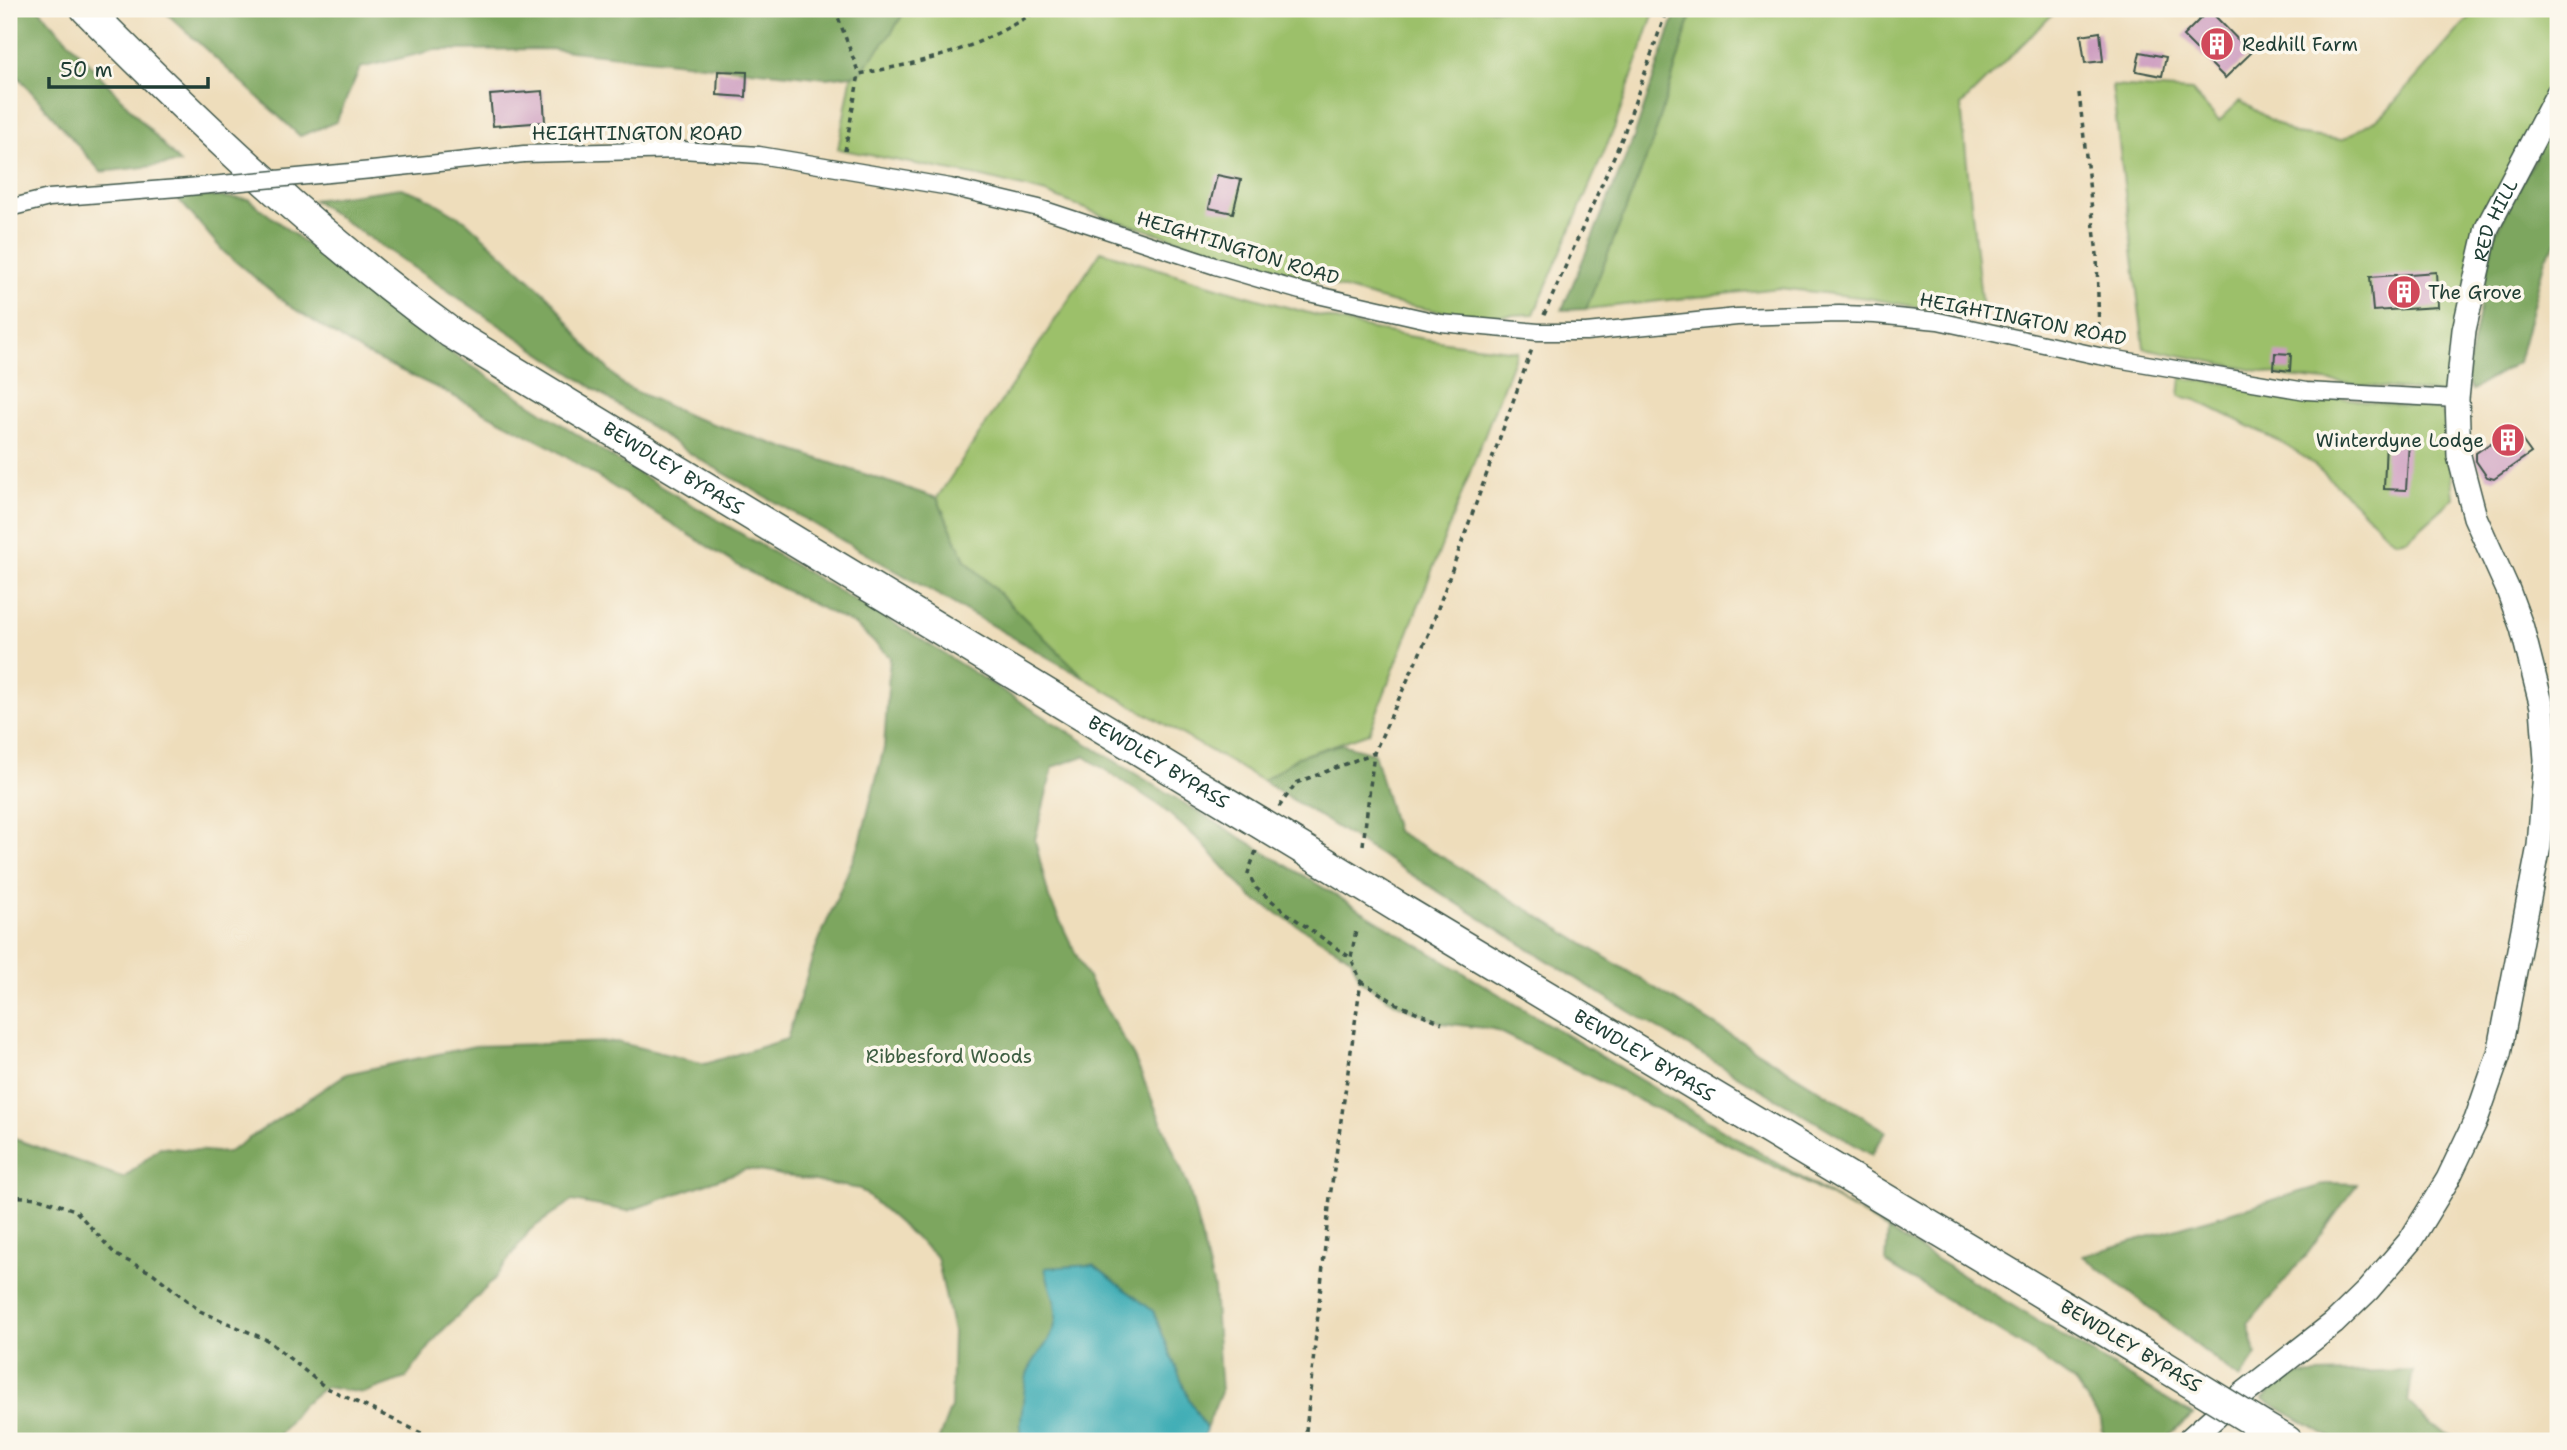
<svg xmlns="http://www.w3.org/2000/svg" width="2567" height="1450" font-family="'Shantell Sans',sans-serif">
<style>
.green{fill:#9cc06a;stroke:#5e7e4f;stroke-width:2}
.forest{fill:#7da65e;stroke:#4e7249;stroke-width:2}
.water{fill:#3aabb4;stroke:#2c7474;stroke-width:2}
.building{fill:#cd9dc0}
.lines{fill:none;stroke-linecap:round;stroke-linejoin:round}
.street-casing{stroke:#3e5548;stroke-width:19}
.secondary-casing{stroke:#3e5548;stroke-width:26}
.highway-casing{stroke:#3e5548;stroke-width:33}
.path{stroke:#3e5548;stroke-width:3.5;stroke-dasharray:5 5;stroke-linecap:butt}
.street{stroke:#fff;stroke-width:16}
.secondary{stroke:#fff;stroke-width:23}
.highway{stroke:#fff;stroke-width:30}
.street-bridge-casing{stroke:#3e5548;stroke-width:19;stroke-linecap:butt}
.highway-bridge-casing{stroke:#3e5548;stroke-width:33;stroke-linecap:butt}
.street-bridge{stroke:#fff;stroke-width:16}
.highway-bridge{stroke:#fff;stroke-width:30}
.labels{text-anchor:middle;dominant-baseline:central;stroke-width:7;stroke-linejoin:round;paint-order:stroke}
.poi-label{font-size:19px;fill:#1f3d34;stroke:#fbf7ec;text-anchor:start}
.street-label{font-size:19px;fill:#1f3d34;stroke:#fbf7ec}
.park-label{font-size:19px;fill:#3e5e42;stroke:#fbf7ec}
</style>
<rect width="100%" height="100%" fill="#fbf7ec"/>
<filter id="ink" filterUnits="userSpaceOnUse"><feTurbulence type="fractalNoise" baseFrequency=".0143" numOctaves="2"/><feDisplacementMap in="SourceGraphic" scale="14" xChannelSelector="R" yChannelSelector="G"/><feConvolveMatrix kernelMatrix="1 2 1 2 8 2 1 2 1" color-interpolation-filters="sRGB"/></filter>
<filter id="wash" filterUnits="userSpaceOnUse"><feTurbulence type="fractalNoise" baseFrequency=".00686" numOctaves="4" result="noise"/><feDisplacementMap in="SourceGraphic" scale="28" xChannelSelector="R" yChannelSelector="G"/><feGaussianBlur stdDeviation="1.57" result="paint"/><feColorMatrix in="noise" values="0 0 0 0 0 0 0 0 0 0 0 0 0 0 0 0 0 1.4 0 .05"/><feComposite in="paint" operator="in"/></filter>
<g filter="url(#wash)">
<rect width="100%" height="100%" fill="#edb"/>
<g class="green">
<path d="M906,9H1655L1614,129L1534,314L1490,316L1437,311L1390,302L1212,251L1106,217L1046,193L983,177L838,149L852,74L859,73L892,32Z"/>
<path d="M1693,9H2058L1961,105L1983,319L1867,298L1779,288L1586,309L1653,141Z"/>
<path d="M2477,9H2558V76L2513,163L2452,388L2445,394L2288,377L2144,348L2112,86L2192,91L2219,121L2240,101L2294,134L2342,140L2384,114Z"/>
<path d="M1101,251C1188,278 1275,306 1364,327C1414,339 1466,345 1517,351L1369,733L1298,757L1263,781L1086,679L965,560L937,498Z"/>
<path d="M2181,378L2440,410L2447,421L2454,498L2408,539L2397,541L2388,536L2337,485L2307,459L2277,440L2196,400L2179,396Z"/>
</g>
<g class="forest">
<path d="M9,9H39L180,163L101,172L9,66Z"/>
<path d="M162,9H906L892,32L859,74L826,78L552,49L435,50L360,68L336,122L300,136Z"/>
<path d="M1677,9H1693L1653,141L1586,309L1562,310L1633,140Z"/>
<path d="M2558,114V240L2545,259L2518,362L2472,390L2466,378L2494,236Z"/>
<path d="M401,188L424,196L466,221L550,298L586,346L624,386L692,417L937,498L965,560L1086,679L694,456L313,200Z"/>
<path d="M174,194L248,199L424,335L629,468L914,635L1126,768L2193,1415L2162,1441H2104L2101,1420L2075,1382L2028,1349L1886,1263L1888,1229L1788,1173L1493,1029L1442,1023L1397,1004L1361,981L1351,958L1252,898L1200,841L1159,805L1084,756L1053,767L1035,840L1049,898L1085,973L1134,1057L1189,1188L1214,1289L1221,1392L1206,1429L1188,1397L1153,1311L1094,1265L1046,1268C1048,1286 1059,1303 1056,1322C1052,1342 1037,1353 1029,1370C1026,1377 1019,1434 1020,1441H938L951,1407L953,1332L937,1257L860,1189L747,1169L628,1211L572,1201L530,1230L492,1282L440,1333L406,1378L363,1393L325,1387L302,1405L274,1441H9V1137L124,1178L160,1147L227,1153L346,1074L475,1046L617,1042L705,1064L787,1039L815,950L860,843L884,748L890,657L855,625L745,570L549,446L442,390L364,353L288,305L224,252Z"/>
<path d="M1341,744L1374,753L1396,831L1451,862L1886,1131L1872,1155L1620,1006L1263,781L1298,757Z"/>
<path d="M2330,1183L2357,1184L2308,1253L2248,1324L2256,1355L2240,1379L2083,1256Z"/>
<path d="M2413,1371L2408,1402L2432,1426L2461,1441H2336L2263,1399L2286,1375Z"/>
</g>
<path class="water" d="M1093,1265L1153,1311L1188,1397L1206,1429L1203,1441H1020C1019,1435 1025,1378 1028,1372C1036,1353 1053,1342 1056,1320C1058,1302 1048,1286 1045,1268Z"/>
<g id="blocks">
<g class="building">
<path d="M2209,10L2251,53L2225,78L2183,36Z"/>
<path d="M2100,32L2103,61L2085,63L2081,35Z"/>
<path d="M2140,52L2166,57L2162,76L2136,71Z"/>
<path d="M718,71L747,72L746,97L717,95Z"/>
<path d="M543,91L545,122L493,126L490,95Z"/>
<path d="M1217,175L1241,180L1233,213L1209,208Z"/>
<path d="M2436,272L2438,307L2373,311L2370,277Z"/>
<path d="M2275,353L2291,354L2290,371L2274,369Z"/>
<path d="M2513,428L2531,453L2494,479L2487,477L2476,461V453Z"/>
<path d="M2386,441L2409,442L2406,490L2384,489Z"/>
</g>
</g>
</g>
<g filter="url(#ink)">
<use href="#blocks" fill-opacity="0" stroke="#3e5548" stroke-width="2"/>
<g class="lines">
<g class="street-casing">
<g id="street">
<path d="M372,170L524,154L682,150L759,155L950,187L1039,208L1215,266L1300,291L1441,323L1538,332H1586L1737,317L1839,314L1875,315L1938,321L2099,356L2306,391L2457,399"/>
<path d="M9,208L49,198L178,188"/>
</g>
</g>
<g class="secondary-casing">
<g id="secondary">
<path id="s1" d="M2188,1441L2224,1409L2334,1323L2368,1290L2410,1241L2448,1179L2476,1120L2499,1054L2539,846L2546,760L2542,707L2522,628L2508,590L2475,517L2459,456L2457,399L2464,330L2487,228L2558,93"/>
</g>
</g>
<g class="highway-casing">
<g id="highway">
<path id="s2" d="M86,9C201,125 319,237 451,333L1321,860"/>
<path id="s3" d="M1401,909L2159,1363"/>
<path d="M2263,1427L2287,1441"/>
</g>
</g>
<g class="path">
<path d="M835,9L859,74"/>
<path d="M2079,93L2097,255L2099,337"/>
<path d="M845,151L859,74C903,66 949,57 989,37C1007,29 1024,18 1042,9"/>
<path d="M1544,315L1623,136L1667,9"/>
<path d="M1279,807L1296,783L1374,753"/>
<path d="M1363,845L1374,753L1429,633L1532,349"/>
<path d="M1256,851L1248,873L1256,888L1288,914L1351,958"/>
<path d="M1361,981L1397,1004L1442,1023"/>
<path d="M9,1196L38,1198L75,1210L116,1255L154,1274L200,1311L267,1340L325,1387L438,1441"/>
<path d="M1305,1441L1330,1197L1361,981L1351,958L1356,930"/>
</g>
<use href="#street" class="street"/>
<use href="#secondary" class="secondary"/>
<use href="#highway" class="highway"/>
<g class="street-bridge-casing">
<path id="street-bridge" d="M178,188L372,170"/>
</g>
<g class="highway-bridge-casing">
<g id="highway-bridge">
<path d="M1321,860L1401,909"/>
<path d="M2159,1363L2263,1427"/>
</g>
</g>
<use href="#street-bridge" class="street-bridge"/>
<use href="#highway-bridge" class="highway-bridge"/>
</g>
</g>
<defs>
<g id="building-disc" transform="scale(1.75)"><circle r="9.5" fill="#d1495b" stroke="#fbf7ec"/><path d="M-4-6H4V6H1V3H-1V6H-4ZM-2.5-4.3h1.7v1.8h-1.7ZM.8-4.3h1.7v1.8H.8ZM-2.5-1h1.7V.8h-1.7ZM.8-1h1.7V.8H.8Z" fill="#fff"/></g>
</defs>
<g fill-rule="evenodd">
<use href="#building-disc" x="2217" y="44"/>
<use href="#building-disc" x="2404" y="292"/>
<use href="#building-disc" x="2508" y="440"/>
</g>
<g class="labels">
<g class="poi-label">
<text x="2242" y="44">Redhill Farm</text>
<text x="2428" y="292">The Grove</text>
<text x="2484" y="440" text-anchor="end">Winterdyne Lodge</text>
</g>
<g class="street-label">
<text x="637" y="133">HEIGHTINGTON ROAD</text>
<text stroke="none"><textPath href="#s1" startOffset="1365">RED HILL</textPath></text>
<text transform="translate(1238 248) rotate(17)">HEIGHTINGTON ROAD</text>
<text transform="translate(2023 319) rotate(11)">HEIGHTINGTON ROAD</text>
<text stroke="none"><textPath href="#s2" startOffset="749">BEWDLEY BYPASS</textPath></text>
<text stroke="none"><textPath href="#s2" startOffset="1316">BEWDLEY BYPASS</textPath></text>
<text stroke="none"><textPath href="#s3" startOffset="284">BEWDLEY BYPASS</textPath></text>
<text transform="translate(2131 1346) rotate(31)">BEWDLEY BYPASS</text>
</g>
<g class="park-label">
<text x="949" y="1056">Ribbesford Woods</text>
</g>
</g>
<rect width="2567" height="1450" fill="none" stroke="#fbf7ec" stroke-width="35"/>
<path d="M49 77v10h159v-10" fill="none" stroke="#1f3d34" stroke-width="3.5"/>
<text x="60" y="77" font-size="21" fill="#1f3d34" stroke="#fbf7ec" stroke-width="5" paint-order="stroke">50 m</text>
</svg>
